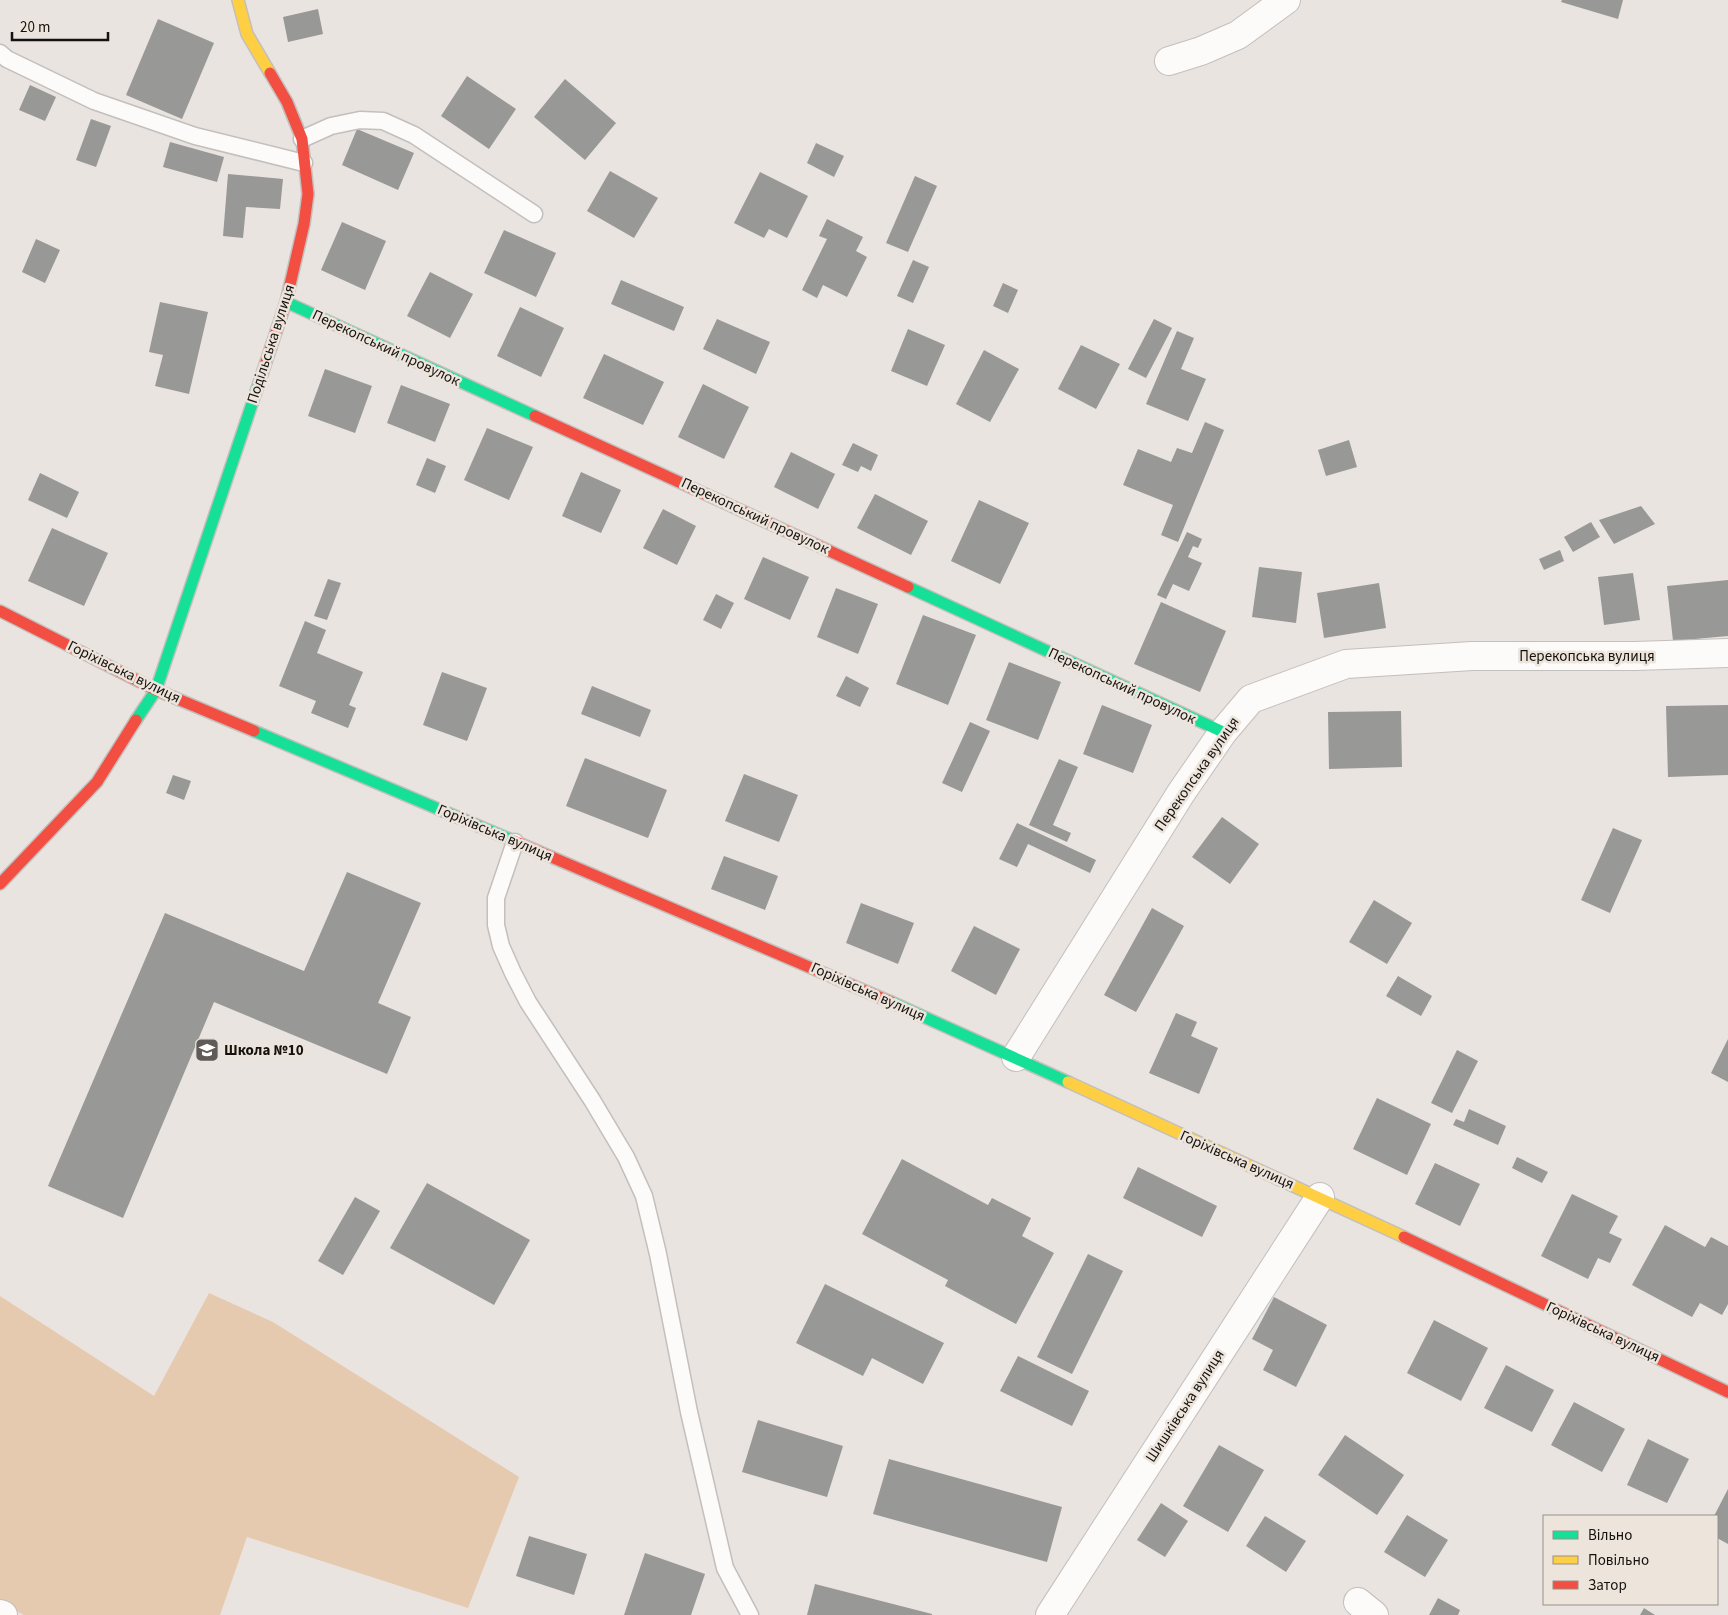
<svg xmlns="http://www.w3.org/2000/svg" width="1728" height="1615" font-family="'Source Sans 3',sans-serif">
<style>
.green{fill:#e6cab0}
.building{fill:#989896}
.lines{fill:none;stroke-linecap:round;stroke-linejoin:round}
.lane-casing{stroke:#c3bfbc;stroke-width:19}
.street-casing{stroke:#c3bfbc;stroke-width:30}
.fast-casing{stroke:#c3bfbc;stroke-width:14}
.slow-casing{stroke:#c3bfbc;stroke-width:14}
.jam-casing{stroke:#c3bfbc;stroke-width:14}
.lane{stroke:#fcfbfa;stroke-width:16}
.street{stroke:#fcfbfa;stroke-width:28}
.fast{stroke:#16e098;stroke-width:11}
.slow{stroke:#ffcf43;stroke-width:11}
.jam{stroke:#f24e42;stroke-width:11}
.labels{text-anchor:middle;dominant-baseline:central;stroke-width:5;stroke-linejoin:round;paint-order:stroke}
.street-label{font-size:15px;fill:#14110e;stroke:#ede4dc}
.poi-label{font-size:15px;font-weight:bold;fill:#14110e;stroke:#ede4dc;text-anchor:start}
</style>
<rect width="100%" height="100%" fill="#e9e4e0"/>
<path class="green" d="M209,1293L273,1322L519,1477L468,1608L247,1537L220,1615H24L0,1603V1296L154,1396Z"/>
<g class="building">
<path d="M1562,0H1623L1618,19L1561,2Z"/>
<path d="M318,9L323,34L288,42L283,17Z"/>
<path d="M158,19L214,43L182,119L126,95Z"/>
<path d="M467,76L516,109L489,149L441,116Z"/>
<path d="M565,79L616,123L585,160L534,117Z"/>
<path d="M30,85L56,97L45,121L19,110Z"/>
<path d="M91,119L111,126L96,167L76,160Z"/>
<path d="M357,129L414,153L398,190L342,165Z"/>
<path d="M170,142L224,157L217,182L163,167Z"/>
<path d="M816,143L844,156L834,177L807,163Z"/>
<path d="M610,171L658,198L634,238L587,211Z"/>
<path d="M760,172L808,196L787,238L769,229L764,238L734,223Z"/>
<path d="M228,174L283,179L280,209L246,207L243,238L223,236Z"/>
<path d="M915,176L937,186L908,252L886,243Z"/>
<path d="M827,219L863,237L856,251L867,257L847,297L823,285L817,298L802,290L827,239L819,236Z"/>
<path d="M342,222L386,241L365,290L321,270Z"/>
<path d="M504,230L556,253L536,297L484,273Z"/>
<path d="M36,239L60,250L45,283L22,272Z"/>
<path d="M913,260L929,267L913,303L897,296Z"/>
<path d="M430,272L473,294L450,338L407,316Z"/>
<path d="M621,280L684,307L674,331L611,304Z"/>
<path d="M1003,283L1018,290L1008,313L993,306Z"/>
<path d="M160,302L208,312L189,394L155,386L163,355L149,352Z"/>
<path d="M520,307L564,328L541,377L497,356Z"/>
<path d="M717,319L770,342L756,374L703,349Z"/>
<path d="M1154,319L1172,328L1146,378L1128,369Z"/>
<path d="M908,329L945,345L927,386L891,371Z"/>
<path d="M1177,331L1194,338L1181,369L1206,379L1188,421L1146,404Z"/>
<path d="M1081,345L1120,364L1096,409L1058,389Z"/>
<path d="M984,350L1019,369L990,422L956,404Z"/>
<path d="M604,354L664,382L643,425L583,398Z"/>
<path d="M325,369L372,386L355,433L308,416Z"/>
<path d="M703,384L749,407L724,459L678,437Z"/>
<path d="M401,385L450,404L435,442L387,423Z"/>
<path d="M1205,422L1224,430L1178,542L1161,535L1173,505L1123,485L1138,449L1171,462L1177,448L1192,453Z"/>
<path d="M487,428L533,447L509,500L464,480Z"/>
<path d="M1349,440L1357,467L1326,476L1318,450Z"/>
<path d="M853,443L878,455L871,471L861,466L858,472L842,465Z"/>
<path d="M791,452L835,474L818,509L774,487Z"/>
<path d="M427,458L446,466L435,493L416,485Z"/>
<path d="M581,472L621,490L601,533L562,516Z"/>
<path d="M40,473L79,492L67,518L28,500Z"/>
<path d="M875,494L928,521L911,555L857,528Z"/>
<path d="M979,500L1029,523L1000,584L951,561Z"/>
<path d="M1641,506L1655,524L1614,544L1599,520Z"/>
<path d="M663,509L696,526L677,565L643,548Z"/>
<path d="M1591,522L1600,537L1573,552L1564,537Z"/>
<path d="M52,528L108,553L84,606L28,581Z"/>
<path d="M1187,532L1202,539L1198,548L1193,546L1188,557L1202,563L1189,591L1173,584L1166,599L1157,595Z"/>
<path d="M1560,550L1564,561L1544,570L1539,559Z"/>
<path d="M763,557L809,577L790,620L744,599Z"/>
<path d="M1259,567L1302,572L1296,623L1252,617Z"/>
<path d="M1633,573L1640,620L1604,625L1598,577Z"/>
<path d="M328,579L341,583L327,620L314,616Z"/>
<path d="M1728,580V636L1673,641L1667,586Z"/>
<path d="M1379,583L1386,628L1324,638L1317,593Z"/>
<path d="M836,588L878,604L858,654L817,637Z"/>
<path d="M716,594L734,603L721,629L703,620Z"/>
<path d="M1161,602L1226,631L1200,692L1134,664Z"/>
<path d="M923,615L976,635L948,705L896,684Z"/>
<path d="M305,621L326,630L317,653L363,672L349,705L356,708L348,728L311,713L316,701L279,686Z"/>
<path d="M1009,662L1061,682L1038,740L986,720Z"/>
<path d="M442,672L487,688L467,741L423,725Z"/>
<path d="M846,676L869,688L860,707L836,696Z"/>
<path d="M592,686L651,710L640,737L581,714Z"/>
<path d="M1102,705L1152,725L1133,773L1083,754Z"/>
<path d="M1728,705V775L1668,777L1666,706Z"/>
<path d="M1401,711L1402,767L1329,769L1328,712Z"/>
<path d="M970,722L990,731L962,792L942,783Z"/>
<path d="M585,758L667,790L648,838L566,806Z"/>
<path d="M1059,759L1078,767L1053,825L1071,833L1067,842L1029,825Z"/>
<path d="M744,774L798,795L779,842L725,821Z"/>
<path d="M173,775L191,781L184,800L166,793Z"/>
<path d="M1222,817L1259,844L1230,884L1192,857Z"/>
<path d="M1017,823L1096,860L1090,873L1028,844L1017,867L999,859Z"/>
<path d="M1613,828L1642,840L1610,913L1581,900Z"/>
<path d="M724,856L778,876L765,910L711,889Z"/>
<path d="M347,872L421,903L378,1003L411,1017L387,1074L214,1002L123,1218L48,1186L165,913L304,971Z"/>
<path d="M1374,900L1412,923L1387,964L1349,942Z"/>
<path d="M861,903L914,923L898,964L846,943Z"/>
<path d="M1152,908L1184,926L1136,1012L1104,995Z"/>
<path d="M974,926L1020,949L996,995L951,971Z"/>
<path d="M1398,976L1432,996L1421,1016L1386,996Z"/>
<path d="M1176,1013L1197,1022L1191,1036L1218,1048L1199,1094L1149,1073Z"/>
<path d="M1728,1039V1082L1711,1073Z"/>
<path d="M1457,1050L1478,1061L1452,1113L1431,1103Z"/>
<path d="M1377,1098L1431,1124L1407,1175L1353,1149Z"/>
<path d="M1469,1109L1506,1126L1498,1145L1453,1125L1456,1119L1464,1122Z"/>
<path d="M1517,1157L1548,1172L1542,1183L1512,1168Z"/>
<path d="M902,1159L988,1205L992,1198L1031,1218L1022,1236L1054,1253L1016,1324L945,1286L948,1280L862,1234Z"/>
<path d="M1435,1163L1480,1184L1460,1226L1415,1204Z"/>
<path d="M1138,1167L1217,1206L1202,1237L1123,1198Z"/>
<path d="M427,1183L530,1240L494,1305L390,1248Z"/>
<path d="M1572,1194L1618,1216L1609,1233L1622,1239L1610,1263L1598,1258L1588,1279L1541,1256Z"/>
<path d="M355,1197L380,1211L343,1275L318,1261Z"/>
<path d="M1665,1225L1705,1247L1711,1237L1728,1246V1304L1722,1315L1700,1303L1692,1317L1632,1285Z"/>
<path d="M1088,1254L1123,1271L1072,1374L1037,1357Z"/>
<path d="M825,1284L944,1343L923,1384L872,1358L863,1376L796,1343Z"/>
<path d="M1274,1297L1327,1325L1296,1387L1263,1370L1273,1350L1252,1339Z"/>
<path d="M1434,1320L1488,1348L1461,1401L1407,1373Z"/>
<path d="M1018,1356L1089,1391L1072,1426L1000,1391Z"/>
<path d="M1506,1365L1554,1390L1532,1432L1484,1408Z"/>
<path d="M1574,1402L1625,1429L1602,1472L1551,1445Z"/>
<path d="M758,1420L843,1446L827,1497L742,1472Z"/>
<path d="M1345,1435L1404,1475L1377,1515L1318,1475Z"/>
<path d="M1648,1439L1689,1459L1667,1503L1627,1485Z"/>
<path d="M1219,1445L1264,1470L1228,1532L1183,1506Z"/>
<path d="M889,1459L1062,1507L1047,1562L873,1514Z"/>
<path d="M1728,1489V1544L1717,1538V1516H1714Z"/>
<path d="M1161,1503L1188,1521L1165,1557L1137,1540Z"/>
<path d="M1407,1515L1448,1540L1425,1577L1384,1552Z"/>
<path d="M1265,1516L1306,1541L1286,1572L1246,1546Z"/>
<path d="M529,1536L587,1554L574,1595L516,1576Z"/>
<path d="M645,1553L705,1574L691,1615H624Z"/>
<path d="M815,1584L932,1614V1615H807Z"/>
<path d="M1438,1598L1460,1610L1458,1615H1429Z"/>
<path d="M1644,1608L1655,1615H1640Z"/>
</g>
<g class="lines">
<g class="lane-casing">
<g id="lane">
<path d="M0,53L7,59L94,101L195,136L304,163"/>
<path d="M302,139L331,126L360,120L383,121L414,135L534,214"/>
<path d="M515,842L496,898V925L501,946L513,973L528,1002L592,1100L626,1157L644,1196L658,1254L689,1412L725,1568L750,1615"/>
</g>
</g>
<g class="street-casing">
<g id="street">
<path d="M1169,61L1201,51L1238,35L1286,0"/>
<path d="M1016,1057L1181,793L1223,732L1251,699L1346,664L1472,656H1635L1728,653"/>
<path d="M1358,1602L1374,1615"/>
<path d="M0,1614L3,1615"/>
<path d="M1050,1615L1320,1197"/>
</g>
</g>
<g class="fast-casing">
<g id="fast">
<path d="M286,302L535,416"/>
<path d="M908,587L1223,732"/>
<path d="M136,720L156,690L262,374"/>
<path d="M254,731L514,841"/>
<path d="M891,1002L1068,1082"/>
</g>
</g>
<g class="slow-casing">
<g id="slow">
<path d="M238,0L247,34L270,73"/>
<path d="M1068,1082L1404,1237"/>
</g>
</g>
<g class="jam-casing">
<g id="jam">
<path d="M262,374L286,302L304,224L308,194L302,139L287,102L270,73"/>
<path d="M535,416L908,587"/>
<path d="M0,611L156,690L254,731"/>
<path d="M514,841L891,1002"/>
<path d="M0,884L97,782L136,720"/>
<path d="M1404,1237L1728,1392"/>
</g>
</g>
<use href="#lane" class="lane"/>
<use href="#street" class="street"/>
<use href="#fast" class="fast"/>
<use href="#slow" class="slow"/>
<use href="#jam" class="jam"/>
</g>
<defs>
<g id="school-square" transform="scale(1.25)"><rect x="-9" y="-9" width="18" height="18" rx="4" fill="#5f5b58" stroke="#ede4dc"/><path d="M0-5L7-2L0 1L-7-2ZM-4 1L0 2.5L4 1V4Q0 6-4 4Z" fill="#fff"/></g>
</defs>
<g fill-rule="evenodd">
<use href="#school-square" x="207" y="1050"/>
</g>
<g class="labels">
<g class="street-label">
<text transform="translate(271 344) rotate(-72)">Подільська вулиця</text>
<text transform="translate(386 348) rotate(25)">Перекопський провулок</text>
<text transform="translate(755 516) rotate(25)">Перекопський провулок</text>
<text x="1587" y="656">Перекопська вулиця</text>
<text transform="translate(124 672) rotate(26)">Горіхівська вулиця</text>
<text transform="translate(1122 686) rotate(25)">Перекопський провулок</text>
<text transform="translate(1197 774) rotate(-55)">Перекопська вулиця</text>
<text transform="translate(495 833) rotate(23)">Горіхівська вулиця</text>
<text transform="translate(868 992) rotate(24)">Горіхівська вулиця</text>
<text transform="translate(1237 1160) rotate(24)">Горіхівська вулиця</text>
<text transform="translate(1603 1332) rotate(25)">Горіхівська вулиця</text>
<text transform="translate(1185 1406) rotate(-57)">Шишківська вулиця</text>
</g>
<g class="poi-label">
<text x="224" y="1050">Школа №10</text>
</g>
</g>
<rect x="1543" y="1515" width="175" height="90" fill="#ede4dc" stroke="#96908a"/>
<rect x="1553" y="1531" width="25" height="8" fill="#16e098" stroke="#96908a"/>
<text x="1588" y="1540" font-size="15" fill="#14110e">Вільно</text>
<rect x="1553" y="1556" width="25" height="8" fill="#ffcf43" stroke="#96908a"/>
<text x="1588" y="1565" font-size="15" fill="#14110e">Повільно</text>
<rect x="1553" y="1581" width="25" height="8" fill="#f24e42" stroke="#96908a"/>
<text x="1588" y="1590" font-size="15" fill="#14110e">Затор</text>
<path d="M12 32v8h96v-8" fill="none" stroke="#14110e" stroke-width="2.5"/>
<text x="20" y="32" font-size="15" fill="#14110e" stroke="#ede4dc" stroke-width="4" paint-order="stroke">20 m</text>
</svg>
